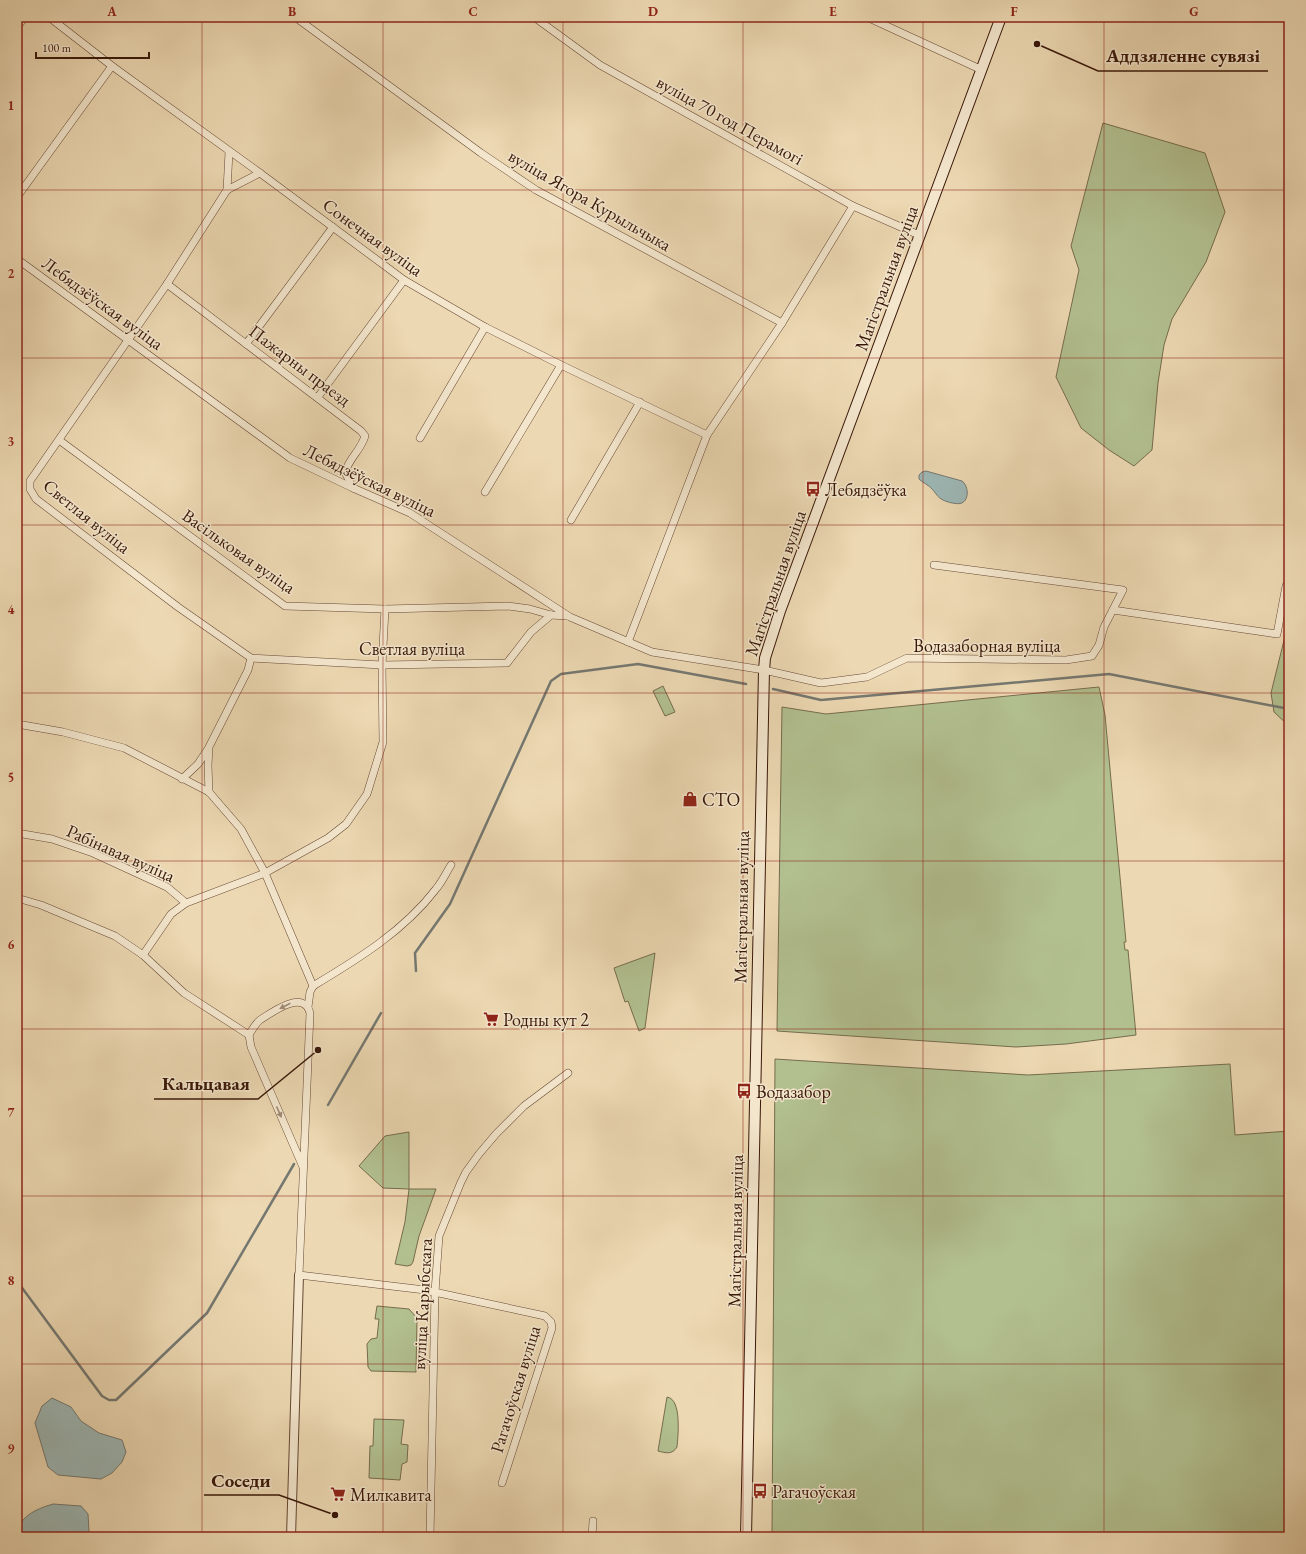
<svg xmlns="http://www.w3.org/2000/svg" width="1306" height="1554" font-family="'EB Garamond',serif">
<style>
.green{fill:#b2c090;stroke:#766c4c}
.water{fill:#9db8b6;stroke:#757871}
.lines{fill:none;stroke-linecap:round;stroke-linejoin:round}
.stream{stroke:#757871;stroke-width:2.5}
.minor-casing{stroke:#664833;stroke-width:8}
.tertiary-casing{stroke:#664833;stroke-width:10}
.secondary-casing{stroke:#3a1809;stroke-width:12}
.minor{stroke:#f3e6cd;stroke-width:7}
.tertiary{stroke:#f3e6cd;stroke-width:8}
.secondary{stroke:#f3e6cd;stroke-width:10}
.oneway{fill:#a08975}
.grid{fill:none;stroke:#8f2418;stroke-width:1;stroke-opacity:0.55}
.labels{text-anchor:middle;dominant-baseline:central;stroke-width:3;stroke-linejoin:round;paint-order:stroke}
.street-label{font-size:18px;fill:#3a1809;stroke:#f3e6cd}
.poi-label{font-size:18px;fill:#3a1809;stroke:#f3e6cd;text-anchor:start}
.leader{fill:none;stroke:#3a1809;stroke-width:1.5}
.callout-dot{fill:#3a1809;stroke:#f3e6cd;stroke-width:1.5}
.callout-label{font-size:19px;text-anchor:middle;font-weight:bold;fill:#3a1809;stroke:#f3e6cd;stroke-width:3;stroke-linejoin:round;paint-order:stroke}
.neatline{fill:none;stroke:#8f2418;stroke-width:1.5}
.grid-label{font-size:13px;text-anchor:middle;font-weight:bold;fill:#8f2418}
</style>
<rect width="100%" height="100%" fill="#ecd8b2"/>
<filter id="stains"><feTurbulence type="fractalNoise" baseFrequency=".005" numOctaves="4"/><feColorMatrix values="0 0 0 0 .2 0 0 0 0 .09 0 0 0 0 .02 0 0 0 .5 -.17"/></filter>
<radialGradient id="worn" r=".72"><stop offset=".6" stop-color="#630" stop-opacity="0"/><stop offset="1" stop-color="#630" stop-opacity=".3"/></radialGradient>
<g class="green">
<path d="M1103,123L1205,153L1225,212L1206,262L1172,319L1164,345L1158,383L1152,450L1134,466L1109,450L1081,428L1056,377L1079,270L1071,246Z"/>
<path d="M1289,620V726L1274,712L1271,693Z"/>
<path d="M663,686L675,712L665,716L653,691Z"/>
<path d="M1099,687L1105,715L1126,942H1124L1125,950H1128L1136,1035L1066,1044L1016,1047L777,1031L782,707L826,714Z"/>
<path d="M655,953L645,1028L639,1031L628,1001L625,1002L614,968Z"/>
<path d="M775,1059L1028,1075L1230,1064L1235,1135L1289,1131V1537H772Z"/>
<path d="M409,1132V1189H436L419,1236L413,1262L411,1265L407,1266L395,1264L405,1222L409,1189L383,1188L359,1166L385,1136Z"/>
<path d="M377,1306L409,1309L417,1318L416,1372L371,1371L368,1367L367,1344L371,1339L377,1338L379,1319H375Z"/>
<path d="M667,1397C682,1399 678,1436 677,1447C672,1455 666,1453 658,1451Z"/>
<path d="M374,1419L404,1420L401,1444L408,1445L407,1462L402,1464L400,1480L369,1478L370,1446H373Z"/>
</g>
<g class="water">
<path d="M926,471L962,481C968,485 970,499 962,503C957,505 947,502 943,500C937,497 936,493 932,489C929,485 923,483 919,479V475L922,472Z"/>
<path d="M52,1398L71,1407L81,1421L99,1433L122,1440L126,1452L122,1462L112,1473L101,1479L58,1475L48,1467L35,1423L42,1406Z"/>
<path d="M53,1504L81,1506L88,1514L89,1532L87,1537H17C17,1517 36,1509 53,1504Z"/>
</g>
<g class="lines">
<g class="stream">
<path d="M773,689L821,700L1109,674L1289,709"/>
<path d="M416,971L415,953L450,904L551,681L561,674L638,664L746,684"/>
<path d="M328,1105L381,1013"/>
<path d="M17,1281L102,1396L109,1400H116L207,1313L294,1164"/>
</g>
<g class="minor-casing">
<g id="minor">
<path d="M49,17L112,66L260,173L404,280L485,327L561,365L707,435"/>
<path d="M295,17L481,153L536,190L782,323"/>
<path d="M534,17L600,65L853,206L919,235"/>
<path d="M867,17L982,70"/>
<path d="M17,27L25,17"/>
<path d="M260,173L227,190L167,284L30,481V489L36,499L178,607L251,658L382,665L507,663L531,632L551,615"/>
<path d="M227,190L229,152"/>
<path d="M17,197L112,66"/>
<path d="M17,259L290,458L353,488L410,513L570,617L652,652L764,670L821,683L867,677L907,658L1066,660L1092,656L1099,645L1104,627L1123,590L934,565"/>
<path d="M167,284L361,431L365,436C361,450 350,457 345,472L353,488"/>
<path d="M246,344L333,227"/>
<path d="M318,397L404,280"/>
<path d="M420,438L485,327"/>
<path d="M59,440L285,606L385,609L508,606L530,609L551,615L567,616"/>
<path d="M485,492L561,365"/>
<path d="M571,520L640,402"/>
<path d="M1113,610L1277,634L1286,586"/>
<path d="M628,642L707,435L782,323L853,206"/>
<path d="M17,724L63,732L124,748L209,792L241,829L265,873L313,986"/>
<path d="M182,779L198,764L208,749"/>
<path d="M209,792L208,766L209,747L248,670L251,658"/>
<path d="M17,833L52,839L93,853L167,887L186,903"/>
<path d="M17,898L41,905L115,936L143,955L184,993L249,1035"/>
<path d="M143,955L171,914L186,903L265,873L328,838L346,824L367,794L383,742L382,665L385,609"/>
<path d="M313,986C358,959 404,931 436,889C442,882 446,873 451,865"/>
<path d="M308,1007L310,992L313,986"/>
<path d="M303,1167L251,1047L249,1035C252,1030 255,1024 260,1020C272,1012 304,989 310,1013L299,1275L425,1290L545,1316L551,1322L552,1328L502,1483"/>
<path d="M430,1537L435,1292L439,1236L461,1182L466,1172L479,1154L496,1134L524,1106L568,1073"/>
<path d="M592,1537L593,1521"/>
</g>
</g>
<g class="tertiary-casing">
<path id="tertiary" d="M291,1537L299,1275"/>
</g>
<g class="secondary-casing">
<path id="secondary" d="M746,1537L764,670L765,658L780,611L1001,17"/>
</g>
<use href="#minor" class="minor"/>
<use href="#tertiary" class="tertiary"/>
<use href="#secondary" class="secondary"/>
</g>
<defs><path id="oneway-solid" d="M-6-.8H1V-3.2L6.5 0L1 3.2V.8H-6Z"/></defs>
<g class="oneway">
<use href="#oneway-solid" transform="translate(285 1006) rotate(153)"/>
<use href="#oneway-solid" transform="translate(279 1112) rotate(66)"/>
</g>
<path class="grid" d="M202,17V1537M383,17V1537M563,17V1537M743,17V1537M923,17V1537M1104,17V1537M17,190H1289M17,358H1289M17,525H1289M17,693H1289M17,861H1289M17,1029H1289M17,1196H1289M17,1364H1289"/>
<defs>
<g id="bus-bare" transform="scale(1.2)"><path d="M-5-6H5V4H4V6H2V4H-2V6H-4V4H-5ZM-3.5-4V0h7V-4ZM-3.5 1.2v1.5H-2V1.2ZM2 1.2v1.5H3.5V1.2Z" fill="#8f2418" stroke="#f3e6cd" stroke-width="2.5" paint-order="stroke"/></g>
<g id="shop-bare" transform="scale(1.2)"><path d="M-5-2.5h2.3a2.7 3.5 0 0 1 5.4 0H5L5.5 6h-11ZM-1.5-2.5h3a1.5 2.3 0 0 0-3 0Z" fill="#8f2418" stroke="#f3e6cd" stroke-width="2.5" paint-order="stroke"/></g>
<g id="supermarket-bare" transform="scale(1.2)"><path d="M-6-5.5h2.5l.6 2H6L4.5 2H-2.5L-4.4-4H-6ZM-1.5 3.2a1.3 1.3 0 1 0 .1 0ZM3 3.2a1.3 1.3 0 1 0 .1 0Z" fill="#8f2418" stroke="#f3e6cd" stroke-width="2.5" paint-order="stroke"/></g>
</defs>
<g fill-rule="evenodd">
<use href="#bus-bare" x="813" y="489"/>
<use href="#shop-bare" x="690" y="799"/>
<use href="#supermarket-bare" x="491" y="1019"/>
<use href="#bus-bare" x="744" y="1091"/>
<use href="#bus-bare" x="760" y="1491"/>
<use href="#supermarket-bare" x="338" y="1494"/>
</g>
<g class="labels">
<g class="street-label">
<text transform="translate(730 120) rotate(29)">вуліца 70 год Перамогі</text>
<text transform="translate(590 200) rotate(30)">вуліца Ягора Курыльчыка</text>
<text transform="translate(373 237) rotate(36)">Сонечная вуліца</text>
<text transform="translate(886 278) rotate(-70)">Магістральная вуліца</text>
<text transform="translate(103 303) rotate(36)">Лебядзёўская вуліца</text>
<text transform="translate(300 365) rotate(37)">Пажарны праезд</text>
<text transform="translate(370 480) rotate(26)">Лебядзёўская вуліца</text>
<text transform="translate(87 516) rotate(39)">Светлая вуліца</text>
<text transform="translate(239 551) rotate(35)">Васільковая вуліца</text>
<text transform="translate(775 583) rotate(-71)">Магістральная вуліца</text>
<text x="987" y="645">Водазаборная вуліца</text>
<text x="412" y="648">Светлая вуліца</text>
<text transform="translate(121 853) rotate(24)">Рабінавая вуліца</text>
<text transform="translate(741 907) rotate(-89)">Магістральная вуліца</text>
<text transform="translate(735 1231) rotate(-89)">Магістральная вуліца</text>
<text transform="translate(422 1304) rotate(-87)">вуліца Карыбскага</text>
<text transform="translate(515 1389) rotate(-73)">Рагачоўская вуліца</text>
</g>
<g class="poi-label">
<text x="825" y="489">Лебядзёўка</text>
<text x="702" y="799">СТО</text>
<text x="503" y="1019">Родны кут 2</text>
<text x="756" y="1091">Водазабор</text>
<text x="772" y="1491">Рагачоўская</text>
<text x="350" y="1494">Милкавита</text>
</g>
</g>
<path class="leader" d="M1037 44L1098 71H1268M318 1050L258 1099H154M335 1515L279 1495H204"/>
<g class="callout-dot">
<circle cx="1037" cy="44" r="4"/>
<circle cx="318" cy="1050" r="4"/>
<circle cx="335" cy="1515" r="4"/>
</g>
<g class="callout-label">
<text x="1183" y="62">Аддзяленне сувязі</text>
<text x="206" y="1090">Кальцавая</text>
<text x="241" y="1487">Соседи</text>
</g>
<rect width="1306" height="1554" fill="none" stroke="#ecd8b2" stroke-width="44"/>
<path d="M36 52v6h113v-6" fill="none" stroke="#3a1809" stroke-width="2"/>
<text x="42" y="52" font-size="12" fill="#3a1809" stroke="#f3e6cd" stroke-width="3" paint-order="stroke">100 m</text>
<rect x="22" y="22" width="1262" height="1510" class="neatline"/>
<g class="grid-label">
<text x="112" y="16">A</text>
<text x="292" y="16">B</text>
<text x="473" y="16">C</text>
<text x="653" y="16">D</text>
<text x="833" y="16">E</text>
<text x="1014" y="16">F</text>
<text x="1194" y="16">G</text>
<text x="11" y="110">1</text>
<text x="11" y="278">2</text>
<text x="11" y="446">3</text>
<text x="11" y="614">4</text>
<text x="11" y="782">5</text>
<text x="11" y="949">6</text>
<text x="11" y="1117">7</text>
<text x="11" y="1285">8</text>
<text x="11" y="1453">9</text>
</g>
<rect width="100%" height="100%" filter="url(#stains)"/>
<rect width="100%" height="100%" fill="url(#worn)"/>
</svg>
